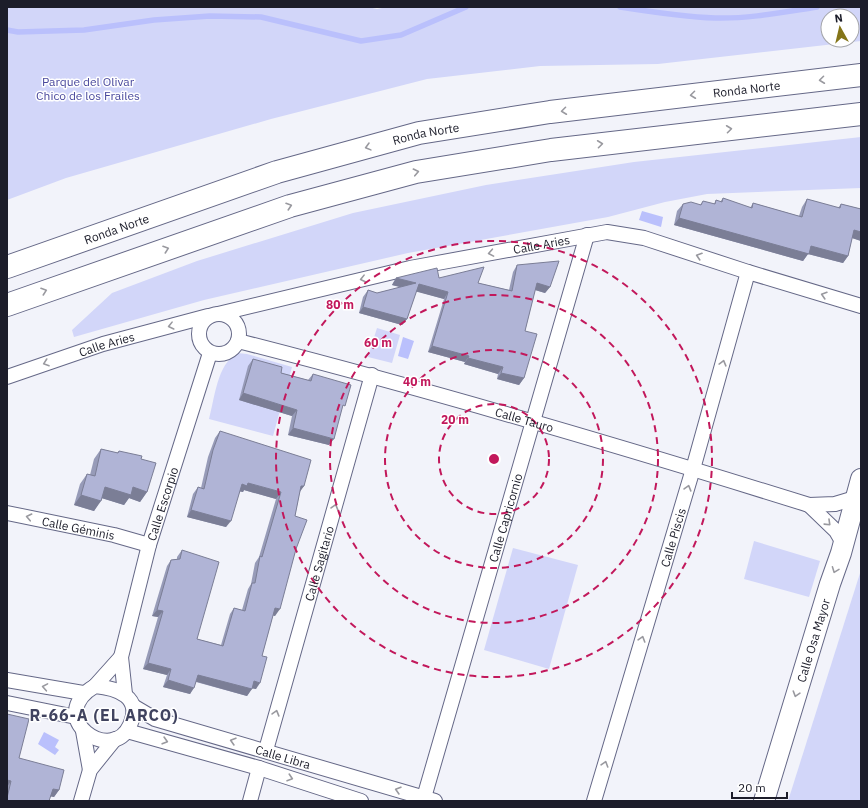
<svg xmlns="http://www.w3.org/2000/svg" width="868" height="808" font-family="'IBM Plex Sans',sans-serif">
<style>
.green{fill:#d2d6f9;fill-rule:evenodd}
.water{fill:#bac0fc}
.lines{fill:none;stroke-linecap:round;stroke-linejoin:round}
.stream{stroke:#bac0fc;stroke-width:5.5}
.street-casing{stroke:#656887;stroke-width:16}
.secondary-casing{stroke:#656887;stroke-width:22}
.highway-casing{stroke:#656887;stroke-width:24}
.street{stroke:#fff;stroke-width:14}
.secondary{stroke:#fff;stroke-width:20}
.highway{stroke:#fff;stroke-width:22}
.wall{fill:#979bb8}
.shaded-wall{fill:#7b7e96}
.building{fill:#b0b4d6;stroke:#7b7e96}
.oneway{stroke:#99999f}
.ring{fill:none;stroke:#c2185b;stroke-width:2;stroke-dasharray:7 5}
.labels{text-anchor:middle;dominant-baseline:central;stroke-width:3;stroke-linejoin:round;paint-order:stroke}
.park-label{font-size:12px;fill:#48479c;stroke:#fff}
.street-label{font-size:12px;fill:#1c1d2a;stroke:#fff}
.district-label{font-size:16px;font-weight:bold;letter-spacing:1px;fill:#40435f;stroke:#fff}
.centre{fill:#c2185b;stroke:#fff;stroke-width:2}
.ring-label{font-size:12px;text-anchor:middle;font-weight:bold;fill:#c2185b;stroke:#fff;stroke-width:3;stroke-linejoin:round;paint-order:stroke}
</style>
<rect width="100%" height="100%" fill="#f2f3fa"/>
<g class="green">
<path d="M7,7H368L377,9L387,7H861V41L658,64L540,66L427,79L271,119L66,178L7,200ZM828,16H852V40H828Z"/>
<path d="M861,137V188L707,194L665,202L608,217L408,253L204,300L74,337L72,330L112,293L197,261L353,213L486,185L634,162Z"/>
<path d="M377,328L400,335L392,363L368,357Z"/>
<path d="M237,353L247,354L292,367L273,436L209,419C215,397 217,365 237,353Z"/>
<path d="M754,541L820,561L809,597L744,579Z"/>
<path d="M513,548L578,565L549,669L484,650Z"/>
<path d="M861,570V801H788Z"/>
</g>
<g class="water">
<path d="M642,211L663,217L661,227L639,220Z"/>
<path d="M403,337L414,341L408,359L398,356Z"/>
<path d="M44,732L59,740L55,747L59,750L55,755L38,744Z"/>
</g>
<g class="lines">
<g class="stream">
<path d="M620,7C652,12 684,17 715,18C749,19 784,12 817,7"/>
<path d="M7,30L18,32L84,30L154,20L210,16L261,17L361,41L401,35L466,7"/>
</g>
<g class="street-casing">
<g id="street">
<circle cx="219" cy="334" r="20"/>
<path id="s1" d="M218,314L410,268L607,232L644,238L748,272L861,306"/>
<path id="s2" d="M238,341C430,390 620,446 809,505L835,504L855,498"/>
<path id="s3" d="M7,377L103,344L208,316"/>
<path d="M809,505L836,531L843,543"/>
<path id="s4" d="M7,513L114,535L149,545"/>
<path d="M7,680L83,693"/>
<path d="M95,686C117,688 143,697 130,725C112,766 43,717 95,686Z"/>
<path d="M95,686L121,657"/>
<path id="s5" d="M125,694L121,657L149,545L210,353"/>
<path d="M7,703L76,717"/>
<path id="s6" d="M133,706L155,719L435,801"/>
<path d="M83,731L90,770"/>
<path d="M127,731L259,768L361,801"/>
<path id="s7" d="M266,750L372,375"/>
<path d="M81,801L90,770L115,739"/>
<path d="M250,801L259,768"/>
<path id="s8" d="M423,801L587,235"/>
<path id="s9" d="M594,801L693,469L748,272"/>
</g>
</g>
<g class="secondary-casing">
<g id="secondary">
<path id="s10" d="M764,801L830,584L841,553L861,479"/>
</g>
</g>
<g class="highway-casing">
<g id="highway">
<path id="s11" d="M7,267L277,172L419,133L550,112L861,75"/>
<path d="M7,305L290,206L416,172L551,150L861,114"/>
</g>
</g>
<use href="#street" class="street"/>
<use href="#secondary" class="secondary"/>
<use href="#highway" class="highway"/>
</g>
<g class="wall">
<path d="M723,198L750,208L753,203L799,216L802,207L807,199L838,208L841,204L861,209V241L852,238L848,256L843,263L808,254L803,261L674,225L677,211L683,204L700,205L703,201L714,204L716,200L720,202Z"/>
<path d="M517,265L550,287L545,293L535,290L525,331L524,378L519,385L497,379L498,374L464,364L465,362L428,352L444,299L416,291L407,319L402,325L359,313L363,297L368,290L377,293L401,287L392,285L396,278H439L478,283L509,290L513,272Z"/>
<path d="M253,359L281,373L308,380L313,374L341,412L329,445L288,435L292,416L239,400L248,366Z"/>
<path d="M220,431L304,486L300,491L295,516L296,549L275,616L273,615L262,656L256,689L252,688L247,696L196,682L190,694L163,687L167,675L143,669L158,617L152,616L167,566L171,560L177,559V557L182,550L197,639L221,645L230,614L234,608L242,610L248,589L251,584L255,563L259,557L276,499L244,490L243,492L240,491L226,527L187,517L193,494L198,487L201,488L208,457L215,438Z"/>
<path d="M101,449L117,453L119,451L141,459L147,492L140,502L129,498L124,505L102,498L94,511L74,505L80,484L87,474L90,475L94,459Z"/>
<path d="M7,714L19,758L59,790L54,797L51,796L7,801Z"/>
</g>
<g class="shaded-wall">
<path d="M679,218L811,246L848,256L843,263L808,254L803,261L674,225Z"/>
<path d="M854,230L861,232V241L849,237Z"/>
<path d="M396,278L416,283L411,290L392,285Z"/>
<path d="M537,283L550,287L545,293L532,289Z"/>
<path d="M419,284L448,292L444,299L414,291Z"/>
<path d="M363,307L407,319L402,325L359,313Z"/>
<path d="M432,346L469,356L465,362L428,352Z"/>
<path d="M468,358L503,367L498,374L464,364Z"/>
<path d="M501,373L524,378L519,385L497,379Z"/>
<path d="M243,393L297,410L292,416L239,400Z"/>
<path d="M293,428L334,439L329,445L288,435Z"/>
<path d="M248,483L281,492L276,499L244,490L243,492L237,491L242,484Z"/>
<path d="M301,486H304L299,493Z"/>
<path d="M105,487H133L147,492L140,502L129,498L124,505L98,497Z"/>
<path d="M81,495L101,501L94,511L74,505Z"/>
<path d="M191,510L231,521L226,527L187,517Z"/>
<path d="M275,608L280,609L275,616L271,615Z"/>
<path d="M157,610L163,611L158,617L152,616Z"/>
<path d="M148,663L171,669L167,675L143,669Z"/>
<path d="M198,675L252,689L247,696L194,681Z"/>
<path d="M168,680L194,688L190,694L163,687Z"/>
<path d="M254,681L260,683L256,689L250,688Z"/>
<path d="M7,780L11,781L7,787Z"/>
<path d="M53,789L59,790L54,797L47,796Z"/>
</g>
<g class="building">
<path d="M723,198L752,208L753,203L802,217L807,199L840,208L841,204L861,209V232L854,230L848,256L811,246L809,254L679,218L683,204L691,202L701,205L703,201L715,204L716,200L722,202Z"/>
<path d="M559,261L550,287L537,283L525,331L537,334L524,378L501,373L503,367L468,358L469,356L432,346L448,292L419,284L407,319L363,307L368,290L377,293L416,283L396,278L437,268L439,278L484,267L478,283L512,291L517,265Z"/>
<path d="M253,359L282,367L281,373L311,381L313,374L351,385L345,406L343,405L334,439L293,428L297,410L243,393Z"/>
<path d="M220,431L311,460L304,486H301L295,516L307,520L296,549L280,609L275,608L262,656L267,657L260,683L254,681L252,689L198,675L194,688L168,680L171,669L148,663L163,611L157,610L171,560L180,559L182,550L219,562L197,639L223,646L234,608L245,611L252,583H255L260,556L262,557L281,492L248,483L247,486L242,484L231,521L191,510L198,487L204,489L213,450Z"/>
<path d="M101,449L118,453L119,451L142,456L141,459L156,463L147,492L133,487L131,495L105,487L101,501L81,495L87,474L95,476Z"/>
<path d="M7,714L29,719L19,758L64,770L59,790L53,789L49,801H7V798L11,781L7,780Z"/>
</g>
<defs><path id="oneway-chevron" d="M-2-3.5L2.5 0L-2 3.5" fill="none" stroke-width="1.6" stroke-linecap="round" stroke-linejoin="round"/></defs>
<g class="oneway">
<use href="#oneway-chevron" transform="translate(822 80) rotate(173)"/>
<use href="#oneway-chevron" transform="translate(693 95) rotate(173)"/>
<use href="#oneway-chevron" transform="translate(564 111) rotate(173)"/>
<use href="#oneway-chevron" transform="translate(729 129) rotate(-7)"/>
<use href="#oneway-chevron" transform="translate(600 144) rotate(-7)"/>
<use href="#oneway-chevron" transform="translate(368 147) rotate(165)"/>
<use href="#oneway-chevron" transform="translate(416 172) rotate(-12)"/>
<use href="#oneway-chevron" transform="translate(289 206) rotate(-18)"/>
<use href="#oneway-chevron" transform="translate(166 249) rotate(-19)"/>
<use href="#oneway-chevron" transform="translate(491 253) rotate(170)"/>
<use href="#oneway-chevron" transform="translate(699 256) rotate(-162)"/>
<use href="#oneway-chevron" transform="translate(363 279) rotate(166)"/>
<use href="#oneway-chevron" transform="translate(44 291) rotate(-19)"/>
<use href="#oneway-chevron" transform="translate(824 295) rotate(-163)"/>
<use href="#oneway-chevron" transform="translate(171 326) rotate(166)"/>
<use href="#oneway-chevron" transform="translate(46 363) rotate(161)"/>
<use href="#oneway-chevron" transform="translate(723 363) rotate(-75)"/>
<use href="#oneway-chevron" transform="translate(688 488) rotate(-74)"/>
<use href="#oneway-chevron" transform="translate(335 507) rotate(-74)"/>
<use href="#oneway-chevron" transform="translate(29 517) rotate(-168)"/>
<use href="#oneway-chevron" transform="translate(828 523) rotate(44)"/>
<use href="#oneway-chevron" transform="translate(835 570) rotate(111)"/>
<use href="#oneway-chevron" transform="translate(642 639) rotate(-73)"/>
<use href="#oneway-chevron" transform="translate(45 687) rotate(-170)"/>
<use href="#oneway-chevron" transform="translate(796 694) rotate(107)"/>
<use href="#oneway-chevron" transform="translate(276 713) rotate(-74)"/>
<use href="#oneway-chevron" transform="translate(165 741) rotate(16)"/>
<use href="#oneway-chevron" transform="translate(233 741) rotate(-164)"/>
<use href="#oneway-chevron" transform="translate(605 764) rotate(-73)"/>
<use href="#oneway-chevron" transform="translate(290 778) rotate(18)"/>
<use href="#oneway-chevron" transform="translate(398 790) rotate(-164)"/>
</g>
<g class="ring">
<circle cx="494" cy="459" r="55"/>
<circle cx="494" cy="459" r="109"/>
<circle cx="494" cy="459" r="164"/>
<circle cx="494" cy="459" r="218"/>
</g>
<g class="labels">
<g class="park-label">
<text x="88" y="81">Parque del Olivar<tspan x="88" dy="14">Chico de los Frailes</tspan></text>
</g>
<g class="street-label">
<text stroke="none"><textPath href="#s11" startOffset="764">Ronda Norte</textPath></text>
<text stroke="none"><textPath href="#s11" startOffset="440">Ronda Norte</textPath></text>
<text stroke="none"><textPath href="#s11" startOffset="116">Ronda Norte</textPath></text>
<text stroke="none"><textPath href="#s1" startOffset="331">Calle Aries</textPath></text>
<text stroke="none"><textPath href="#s3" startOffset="105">Calle Aries</textPath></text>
<text stroke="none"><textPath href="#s2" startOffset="297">Calle Tauro</textPath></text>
<text stroke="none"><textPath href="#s5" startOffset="196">Calle Escorpio</textPath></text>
<text stroke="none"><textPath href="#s8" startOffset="295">Calle Capricornio</textPath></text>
<text stroke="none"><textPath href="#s4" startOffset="73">Calle Géminis</textPath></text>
<text stroke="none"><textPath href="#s9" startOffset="275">Calle Piscis</textPath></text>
<text stroke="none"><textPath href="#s7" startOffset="194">Calle Sagitario</textPath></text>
<text stroke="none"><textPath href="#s10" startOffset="168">Calle Osa Mayor</textPath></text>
<text stroke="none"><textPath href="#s6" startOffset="159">Calle Libra</textPath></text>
</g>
<g class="district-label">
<text x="104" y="715">R-66-A (EL ARCO)</text>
</g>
</g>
<circle cx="494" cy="459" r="6" class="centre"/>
<g class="ring-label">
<text x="340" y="309">80 m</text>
<text x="378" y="347">60 m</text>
<text x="417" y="386">40 m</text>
<text x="455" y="424">20 m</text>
</g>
<rect width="868" height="808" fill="none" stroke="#1c1d2a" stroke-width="16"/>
<g transform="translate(840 28) rotate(352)"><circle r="19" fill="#ffffff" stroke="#a4a5aa"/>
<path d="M0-3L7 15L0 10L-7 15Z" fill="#847518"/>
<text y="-6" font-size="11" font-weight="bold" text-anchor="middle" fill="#1c1d2a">N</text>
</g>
<path d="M732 792v6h55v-6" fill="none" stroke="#1c1d2a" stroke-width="2"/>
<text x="738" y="792" font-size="12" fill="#1c1d2a" stroke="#ffffff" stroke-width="3" paint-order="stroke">20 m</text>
</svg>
